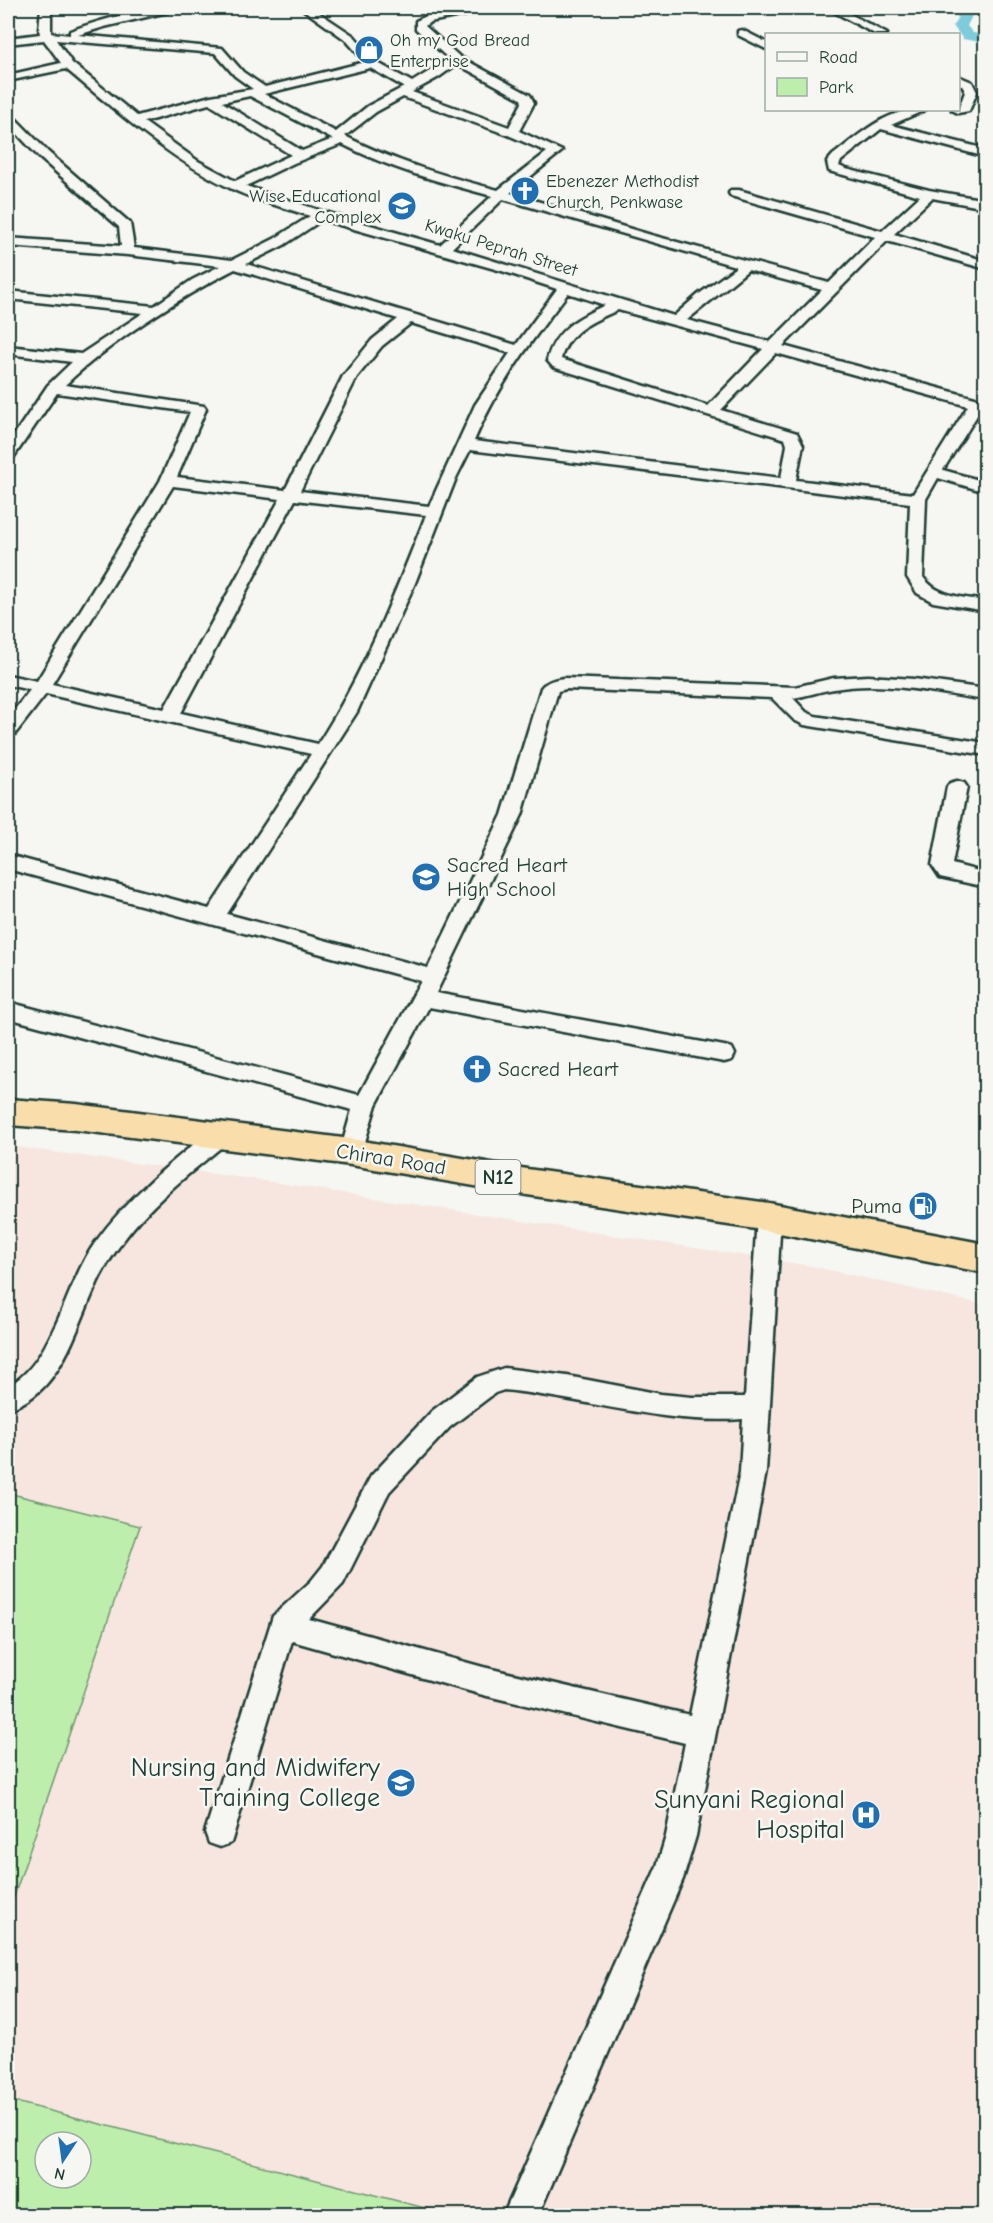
<svg xmlns="http://www.w3.org/2000/svg" width="993" height="2223" font-family="'Comic Neue',sans-serif">
<style>
.built{fill:#f7e6df}
.green{fill:#beeeac;stroke:#6e9670;stroke-width:1.5;fill-rule:evenodd}
.lines{fill:none;stroke-linecap:round;stroke-linejoin:round}
.river{fill:#7eccdb;fill-rule:evenodd}
.minor-casing{stroke:#1f3d34;stroke-width:5}
.highway-casing{stroke:#1f3d34;stroke-width:5}
.minor{fill:#f6f6f2;fill-rule:evenodd}
.highway{fill:#f9deab;fill-rule:evenodd}
.labels{text-anchor:middle;dominant-baseline:central;stroke-width:5;stroke-linejoin:round;paint-order:stroke}
.far-poi-label{font-size:18px;fill:#1f3d34;stroke:#f6f6f2;text-anchor:start}
.far-street-label{font-size:18px;fill:#1f3d34;stroke:#f6f6f2}
.shield{fill:#f6f6f2;stroke:#60746d;stroke-width:1.5}
.shield-label{font-size:20px;font-weight:bold;fill:#1f3d34}
.poi-label{font-size:21px;fill:#1f3d34;stroke:#f6f6f2;text-anchor:start}
.street-label{font-size:21px;fill:#1f3d34;stroke:#f6f6f2}
.near-poi-label{font-size:26px;fill:#1f3d34;stroke:#f6f6f2;text-anchor:end}
</style>
<rect width="100%" height="100%" fill="#f6f6f2"/>
<filter id="ink" filterUnits="userSpaceOnUse"><feTurbulence type="fractalNoise" baseFrequency=".0167" numOctaves="2"/><feDisplacementMap in="SourceGraphic" scale="12" xChannelSelector="R" yChannelSelector="G"/><feConvolveMatrix kernelMatrix="1 2 1 2 8 2 1 2 1" color-interpolation-filters="sRGB"/></filter>
<g filter="url(#ink)">
<path class="built" d="M8,1146L266,1181L811,1266L985,1305V2215H452L8,2100V1914L140,1527L8,1493Z"/>
<g class="green">
<path d="M8,1493L140,1526L8,1914Z"/>
<path d="M8,2100L452,2215H8ZM45,2142H81V2178H45Z"/>
</g>
<g class="lines">
<path class="river" d="M948,8C958,8 965,7 972,16L967,26L973,33L986,35V43L963,39L953,26L958,17Z"/>
<g class="minor-casing">
<g id="minor">
<path d="M41,8H51V33L70,35V31C104,19 141,8 177,8L176,10L104,27L78,35L222,48L243,72L265,87L365,62L346,40L301,8H312L354,36L376,62L412,82L449,59L416,29V21C437,9 467,8 490,8L485,11L430,22L425,26L460,57L530,95L534,103L519,131L562,151L510,193L651,235L829,283L875,237L731,196L729,193L731,190H739L882,231L920,196L829,171L827,162L833,155C859,135 889,106 925,110L891,125L986,149V157L881,129L841,161L839,166L846,169L929,190L986,200V208L932,198L894,234L986,261V269L887,241L783,346L986,401V410L981,409L943,470L986,482V492L938,478L926,499L923,577C937,597 963,597 986,601V611L933,602L917,593L907,577L910,503L470,450L456,478L415,583L357,712L227,914L428,968L502,815L541,688C546,681 556,679 564,678L795,687L834,678L868,676L914,679L986,689V700C937,693 883,680 834,689C820,691 807,696 793,698L806,712L815,716L986,743V755L804,725L794,720L772,698L566,689L558,691L522,815L436,993L724,1046L732,1048L735,1054L732,1060L724,1062L429,1007L376,1105L362,1152L359,1158L351,1161L343,1158L340,1152L352,1110L8,1018V1002L359,1095L421,981L8,869V855L209,909L311,754L46,694L15,734L8,736V718L30,690L8,685V675L37,681L160,481L190,412L57,393L13,458L8,460V444L48,385L72,362L8,354V346L81,354L143,313L8,299V291L154,306L192,280L220,266L128,255L8,246V238L121,246L119,227L40,158L8,124V115H12L48,152L130,223L134,248L232,260L274,239L310,216C283,207 253,200 228,187C167,157 118,112 66,69L8,81V75L61,63L44,40L8,44V38L40,34L39,29ZM56,40L215,53L235,76L253,89L211,96L137,116L72,63ZM457,64L521,99L522,103L509,127L412,92L439,77ZM370,68L404,87L368,106L336,132L264,94ZM250,96L332,139H333L302,151L222,102ZM403,97L508,135L547,152L498,190C445,176 395,162 345,136L376,112ZM209,104L291,155L235,181L198,161L144,122ZM342,144C390,169 440,182 492,196L440,245L325,212L246,186L294,163ZM503,199L735,266V268L699,294L674,316L452,248ZM322,220L502,271L557,289L516,345L246,264L284,245ZM235,269L398,319L372,340L343,376L285,490L177,477L206,409L204,406L65,385C110,342 179,298 235,269ZM748,270L822,290L770,342L687,320ZM568,293L605,305C578,318 555,329 547,360L553,367L785,439L787,445L781,478L474,441C497,386 532,340 568,293ZM618,310L763,349L708,406L561,359C568,330 594,321 618,310ZM411,323L510,353L475,405L429,506L300,491L357,377L382,346ZM776,353L968,406L913,494L796,480L803,445L797,433L721,410ZM173,486L280,499L164,709L52,684ZM295,500L426,515C395,593 364,673 318,744L181,713Z"/>
<path d="M827,8H839L887,34H875Z"/>
<path d="M742,30L766,42V49L738,35V31Z"/>
<path d="M958,76L972,82L977,92L969,111L958,113L952,110H958L965,92L963,86L958,84Z"/>
<path d="M957,781L964,783L967,787L952,864L986,873V887L940,877L932,865L947,787L950,783Z"/>
<path d="M221,1126L229,1129L232,1135L229,1141C191,1172 152,1202 123,1241C112,1256 102,1271 95,1288C75,1332 60,1394 8,1409V1386C54,1362 65,1284 95,1243C127,1198 170,1163 213,1129Z"/>
<path d="M769,1207L777,1210L781,1217L766,1472L696,1836L683,1879L538,2216H503L657,1866L666,1836L685,1743L483,1695L292,1641L231,1843L220,1847L209,1843L205,1832L273,1616L311,1581L323,1566L371,1476L432,1411L477,1377L504,1368L567,1376L661,1394L692,1397H745L757,1217L761,1210ZM504,1390C584,1398 663,1425 743,1419L740,1472L690,1715L483,1667L309,1619L343,1584L389,1492L450,1427L495,1393Z"/>
</g>
</g>
<g class="highway-casing">
<path id="highway" d="M8,1099L76,1104L351,1139L527,1169L769,1203L986,1244V1273L769,1231L527,1195L351,1165L76,1130L8,1125Z"/>
</g>
<use href="#minor" class="minor"/>
<use href="#highway" class="highway"/>
</g>
</g>
<defs>
<g id="shop-disc" transform="scale(1.5)"><circle r="9.5" fill="#1f6fb2" stroke="#f6f6f2"/><path d="M-5-2.5h2.3a2.7 3.5 0 0 1 5.4 0H5L5.5 6h-11ZM-1.5-2.5h3a1.5 2.3 0 0 0-3 0Z" fill="#fff"/></g>
<g id="church-disc" transform="scale(1.5)"><circle r="9.5" fill="#1f6fb2" stroke="#f6f6f2"/><path d="M-1.2-6h2.4v3.5h3.3v2.4h-3.3V6h-2.4V-.1h-3.3v-2.4h3.3Z" fill="#fff"/></g>
<g id="school-disc" transform="scale(1.5)"><circle r="9.5" fill="#1f6fb2" stroke="#f6f6f2"/><path d="M0-5L7-2L0 1L-7-2ZM-4 1L0 2.5L4 1V4Q0 6-4 4Z" fill="#fff"/></g>
<g id="fuel-disc" transform="scale(1.5)"><circle r="9.5" fill="#1f6fb2" stroke="#f6f6f2"/><path d="M-5.5-6h7V0h2V4h1.3V-2.5L3-4.5l.8-.8L6-3V5H2.5V1h-1V6h-7ZM-4.2-4.7v3.2H.2V-4.7Z" fill="#fff"/></g>
<g id="hospital-disc" transform="scale(1.5)"><circle r="9.5" fill="#1f6fb2" stroke="#f6f6f2"/><path d="M-5-5h3v3.5h4V-5h3V5h-3V1.5h-4V5h-3Z" fill="#fff"/></g>
</defs>
<g fill-rule="evenodd">
<use href="#shop-disc" x="369" y="50"/>
<use href="#church-disc" x="525" y="191"/>
<use href="#school-disc" x="402" y="206"/>
<use href="#school-disc" x="426" y="877"/>
<use href="#church-disc" x="477" y="1069"/>
<use href="#fuel-disc" x="923" y="1206"/>
<use href="#school-disc" x="401" y="1783"/>
<use href="#hospital-disc" x="866" y="1815"/>
</g>
<g class="labels">
<g class="far-poi-label">
<text x="390" y="40">Oh my God Bread<tspan x="390" dy="21">Enterprise</tspan></text>
<text x="546" y="181">Ebenezer Methodist<tspan x="546" dy="21">Church, Penkwase</tspan></text>
<text x="381" y="196" text-anchor="end">Wise Educational<tspan x="381" dy="21">Complex</tspan></text>
</g>
<g class="far-street-label">
<text transform="translate(501 248) rotate(17)">Kwaku Peprah Street</text>
</g>
<rect class="shield" x="475.5" y="1160" width="45" height="34" rx="4.5"/>
<g class="shield-label">
<text x="498" y="1177">N12</text>
</g>
<g class="poi-label">
<text x="447" y="865">Sacred Heart<tspan x="447" dy="24">High School</tspan></text>
<text x="498" y="1069">Sacred Heart</text>
<text x="902" y="1206" text-anchor="end">Puma</text>
</g>
<g class="street-label">
<text transform="translate(391 1159) rotate(9)">Chiraa Road</text>
</g>
<g class="near-poi-label">
<text x="380" y="1768">Nursing and Midwifery<tspan x="380" dy="30">Training College</tspan></text>
<text x="845" y="1800">Sunyani Regional<tspan x="845" dy="30">Hospital</tspan></text>
</g>
</g>
<rect width="993" height="2223" fill="none" stroke="#f6f6f2" stroke-width="30"/>
<rect x="15" y="15" width="963" height="2193" fill="none" stroke="#1f3d34" stroke-width="2" filter="url(#ink)"/>
<rect x="765" y="33" width="195" height="78" fill="#f6f6f2" stroke="#a0aca6" stroke-width="1.5"/>
<rect x="777" y="52" width="30" height="9" fill="#f6f6f2" stroke="#a0aca6" stroke-width="1.5"/>
<text x="819" y="63" font-size="18" fill="#1f3d34">Road</text>
<rect x="777" y="78" width="30" height="18" fill="#beeeac" stroke="#a0aca6" stroke-width="1.5"/>
<text x="819" y="93" font-size="18" fill="#1f3d34">Park</text>
<g transform="translate(63 2160) rotate(193)"><circle r="28" fill="#f6f6f2" stroke="#a0aca6" stroke-width="1.5"/>
<path d="M0-4.5L10 22L0 15L-10 22Z" fill="#1f6fb2"/>
<text y="-9" font-size="16" font-weight="bold" text-anchor="middle" fill="#1f3d34">N</text>
</g>
</svg>
